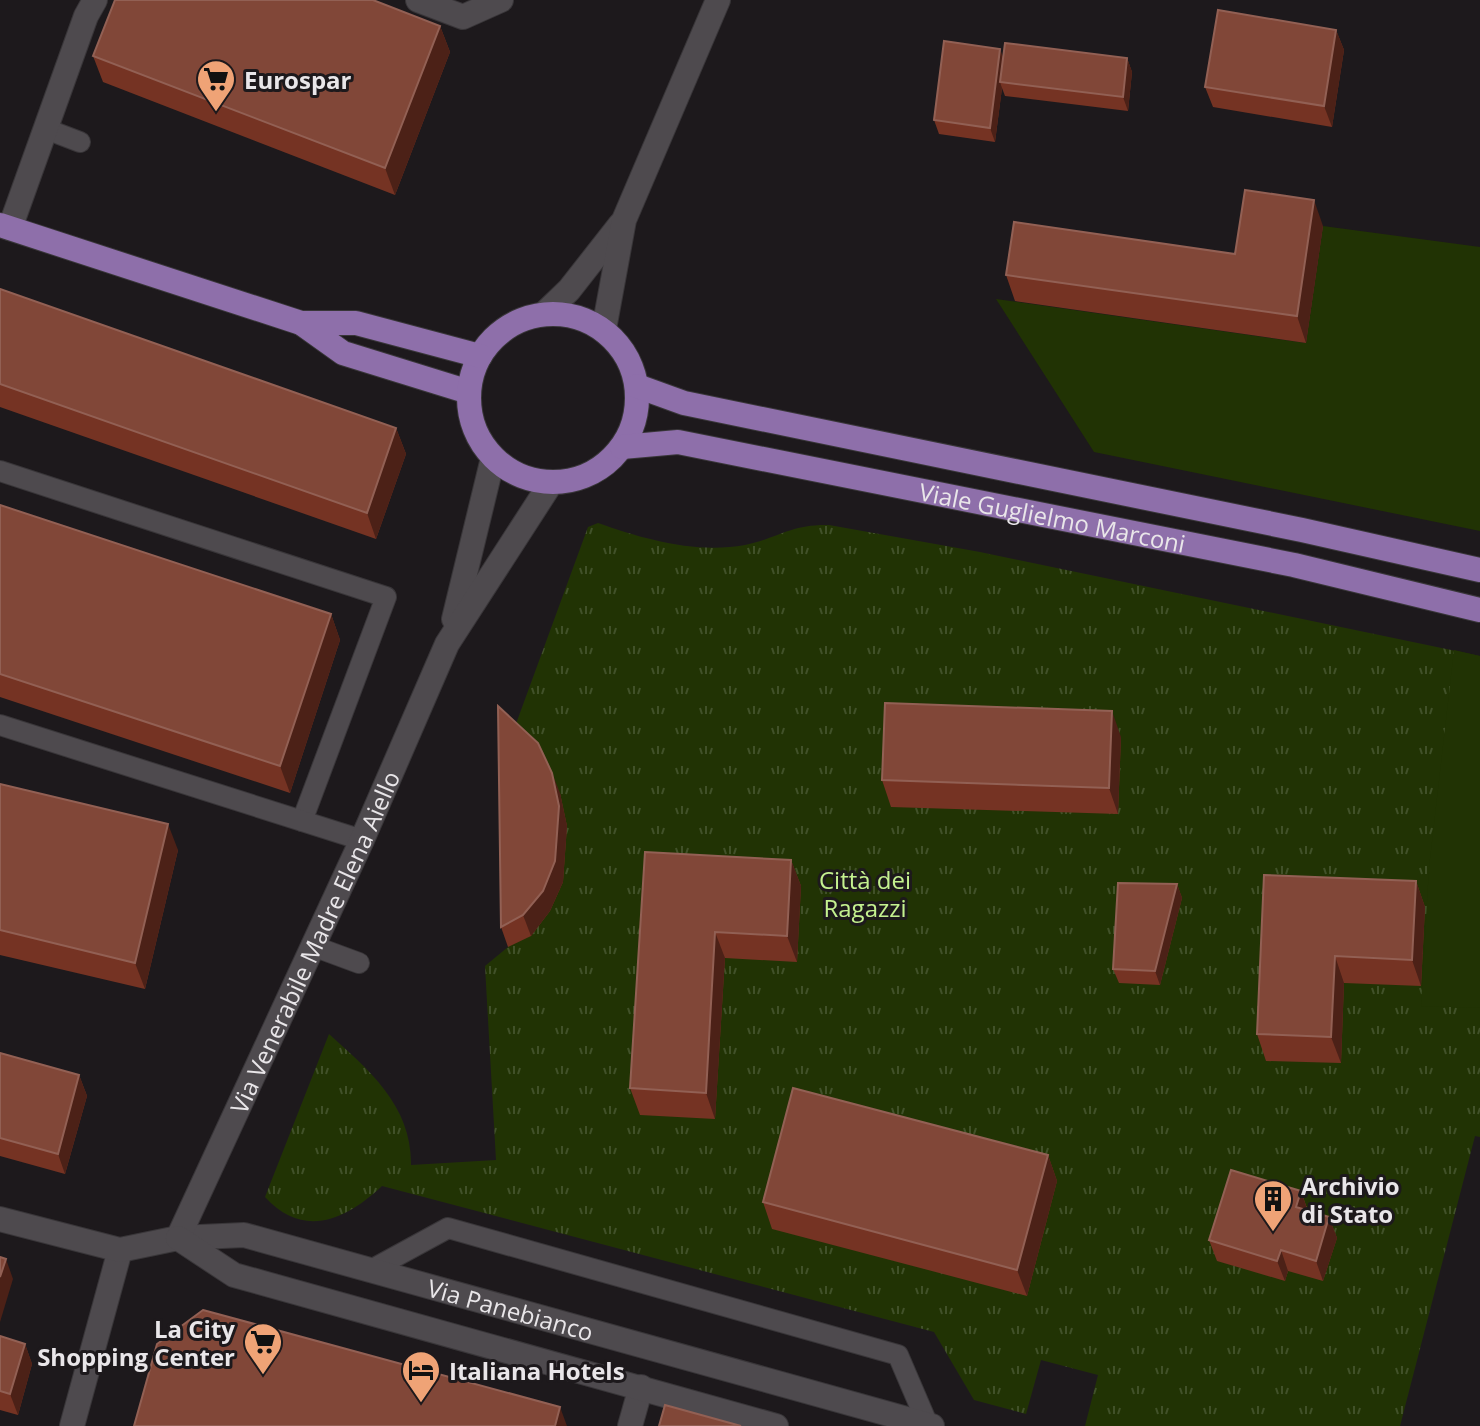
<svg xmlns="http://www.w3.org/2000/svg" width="1480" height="1426" font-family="'Open Sans',sans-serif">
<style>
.grass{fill:url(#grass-tufts)}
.garden{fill:#213304}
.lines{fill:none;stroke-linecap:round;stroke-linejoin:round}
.lane-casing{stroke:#393639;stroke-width:22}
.street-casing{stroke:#393639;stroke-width:26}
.secondary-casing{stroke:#393639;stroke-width:26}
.primary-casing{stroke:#393639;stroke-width:26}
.lane{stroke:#4e4a4e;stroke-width:20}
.street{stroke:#4e4a4e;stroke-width:24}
.secondary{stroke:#4e4a4e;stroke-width:24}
.primary{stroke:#8e6faa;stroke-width:24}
.wall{fill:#753323}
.shaded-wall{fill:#4c2117}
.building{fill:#814738;stroke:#926054;stroke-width:2}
.labels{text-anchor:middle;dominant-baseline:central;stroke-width:6;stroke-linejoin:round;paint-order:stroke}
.poi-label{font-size:24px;font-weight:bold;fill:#e9e6e9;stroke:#1d191c;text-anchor:start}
.street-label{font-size:24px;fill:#e9e6e9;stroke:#1d191c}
.park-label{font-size:24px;fill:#c4f18f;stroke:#1d191c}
</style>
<defs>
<pattern id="grass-tufts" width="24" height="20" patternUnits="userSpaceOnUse" patternTransform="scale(2)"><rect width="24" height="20" fill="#213304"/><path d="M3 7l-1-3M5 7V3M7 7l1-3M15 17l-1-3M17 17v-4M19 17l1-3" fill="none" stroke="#415129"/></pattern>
</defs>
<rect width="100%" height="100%" fill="#1d191c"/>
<path class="grass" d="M598,523C643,539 696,554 745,545C778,538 791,524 829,525L980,552L1480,656V1137L1475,1136L1400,1426H1085L1098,1375L1041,1360L1026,1414L974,1400L934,1332L382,1186C347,1219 304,1240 265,1197L329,1034C369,1070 412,1106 411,1165L496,1160L485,966L508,947L513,732L588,527Z"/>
<g class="garden">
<path d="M1323,226L1480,247V531L1094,452L996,299L1306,343Z"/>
<path d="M1454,650L1480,656V1008L1421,1006L1429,868Z"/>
</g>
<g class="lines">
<g class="lane-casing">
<g id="lane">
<path d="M46,129L80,142"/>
<path d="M0,471L386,597L302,821"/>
<path d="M0,725L362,840"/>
<path d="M313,946L359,963"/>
<path d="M371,1270L448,1228L898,1355L928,1425"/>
</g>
</g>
<g class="street-casing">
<g id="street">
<path d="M418,0L463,17L501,0"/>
<path d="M10,228L86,16L95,0"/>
<path d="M544,314L569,290L620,225"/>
<path d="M604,329L624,220L718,0"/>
<path d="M72,1426L120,1250"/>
<path d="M630,1426L641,1387"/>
</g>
</g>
<g class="secondary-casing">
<g id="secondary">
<path d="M454,619L493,458"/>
<path id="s1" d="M0,1219L120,1250L178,1238L244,1235L932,1426"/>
<path id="s2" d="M178,1238L362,840L447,644L551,483"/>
<path d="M178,1238L234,1275L776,1426"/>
</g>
</g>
<g class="primary-casing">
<g id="primary">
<path d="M0,225L301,323L343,353L469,392"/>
<circle cx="553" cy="398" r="84"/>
<path d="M301,323H356L480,356"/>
<path d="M637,386L684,403L1302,530L1480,570"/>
<path id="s3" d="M622,447L678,442L1294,565L1480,610"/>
</g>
</g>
<use href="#lane" class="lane"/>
<use href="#street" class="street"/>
<use href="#secondary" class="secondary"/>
<use href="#primary" class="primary"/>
</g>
<g class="wall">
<path d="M440,26L450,52L395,195L103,82L93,56Z"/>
<path d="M1336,30L1344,50L1332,127L1213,107L1205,87Z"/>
<path d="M1003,57L1127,58L1132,72L1128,111L1005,96L1002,88L995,142L939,134L934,120Z"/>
<path d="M1323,226L1306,343L1015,301L1006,275L1235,254Z"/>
<path d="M0,289L396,428L406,454L376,539L0,407Z"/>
<path d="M0,505L331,614L340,640L290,793L0,697Z"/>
<path d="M1121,737L1118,814L891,807L882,780Z"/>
<path d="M0,784L178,850L145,989L0,955Z"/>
<path d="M560,793L567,826L563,882L550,911L531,936L508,947L501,927Z"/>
<path d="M645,852L791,860L801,886L797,962L725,958L715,1119L640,1115L630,1088Z"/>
<path d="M1264,875L1416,881L1425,907L1421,986L1344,983L1341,1063L1266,1061L1257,1034Z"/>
<path d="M1177,884L1182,898L1160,985L1119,983L1113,969Z"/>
<path d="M0,1053L79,1075L87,1096L65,1174L0,1156Z"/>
<path d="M1048,1155L1057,1181L1027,1296L772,1229L763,1202Z"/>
<path d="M1301,1191L1308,1211L1329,1217L1337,1238L1323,1281L1288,1271L1285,1281L1217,1261L1209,1240Z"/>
<path d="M0,1336L25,1344L32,1364L18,1415L0,1410Z"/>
</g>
<g class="shaded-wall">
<path d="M440,26L450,52L395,195L385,168Z"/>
<path d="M1336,30L1344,50L1332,127L1324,106Z"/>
<path d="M1000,49L1005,62L1000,82L1002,88L995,142L990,128Z"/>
<path d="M1127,58L1132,72L1128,111L1123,97Z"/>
<path d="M1314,200L1323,226L1306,343L1297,316Z"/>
<path d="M396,428L406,454L376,539L367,513Z"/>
<path d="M331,614L340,640L290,793L280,766Z"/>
<path d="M1112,711L1121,737L1118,814L1109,788Z"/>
<path d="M552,773L560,793L567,826L563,882L550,911L531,936L523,915Z"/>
<path d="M168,824L178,850L145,989L135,963Z"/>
<path d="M791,860L801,886L797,962L787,936Z"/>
<path d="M1416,881L1425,907L1421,986L1412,960Z"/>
<path d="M1177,884L1182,898L1160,985L1155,971Z"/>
<path d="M715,932L725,958L715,1119L706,1093Z"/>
<path d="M1335,956L1344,983L1341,1063L1331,1037Z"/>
<path d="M79,1075L87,1096L65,1174L58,1154Z"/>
<path d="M1048,1155L1057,1181L1027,1296L1017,1270Z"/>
<path d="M1301,1191L1308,1212L1296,1207Z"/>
<path d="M1329,1217L1337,1238L1323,1281L1316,1261Z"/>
<path d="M1281,1250L1288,1271L1285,1281L1277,1261Z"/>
<path d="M6,1259L13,1279L0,1322V1277Z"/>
<path d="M25,1344L32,1364L18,1415L10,1394Z"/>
<path d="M560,1407L567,1426H555Z"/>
</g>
<g class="building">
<path d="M115,0H373L440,26L385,168L93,56Z"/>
<path d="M1218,10L1336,30L1324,106L1205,87Z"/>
<path d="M944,41L1000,49L990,128L934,120Z"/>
<path d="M1005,43L1127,58L1123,97L1000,82Z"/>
<path d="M1245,190L1314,200L1297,316L1006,275L1014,222L1235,254Z"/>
<path d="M0,289L396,428L367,513L0,384Z"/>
<path d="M0,505L331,614L280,766L0,674Z"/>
<path d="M885,703L1112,711L1109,788L882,780Z"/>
<path d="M498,706L538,743L552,773L559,806L555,861L543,891L523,915L501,927Z"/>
<path d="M0,784L168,824L135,963L0,930Z"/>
<path d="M645,852L791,860L787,936L715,932L706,1093L630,1088Z"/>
<path d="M1264,875L1416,881L1412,960L1335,956L1331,1037L1257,1034Z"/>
<path d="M1118,883L1177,884L1155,971L1113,969Z"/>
<path d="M0,1053L79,1075L58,1154L0,1138Z"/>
<path d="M793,1088L1048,1155L1017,1270L763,1202Z"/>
<path d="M1231,1170L1301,1191L1296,1207L1329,1217L1316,1261L1281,1250L1277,1261L1209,1240Z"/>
<path d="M0,1257L6,1259L0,1277Z"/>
<path d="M203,1310L560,1407L555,1426H134L157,1344Z"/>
<path d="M0,1336L25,1344L10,1394L0,1391Z"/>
<path d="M665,1405L741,1426H659Z"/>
</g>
<defs>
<g id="supermarket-pin" transform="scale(2)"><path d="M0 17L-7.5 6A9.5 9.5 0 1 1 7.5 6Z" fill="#efa376" stroke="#1d191c"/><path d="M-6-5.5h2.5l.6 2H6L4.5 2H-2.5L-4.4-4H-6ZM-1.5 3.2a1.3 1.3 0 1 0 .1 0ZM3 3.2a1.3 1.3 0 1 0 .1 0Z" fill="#111"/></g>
<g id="building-pin" transform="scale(2)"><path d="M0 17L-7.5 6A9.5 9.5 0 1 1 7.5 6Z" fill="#efa376" stroke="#1d191c"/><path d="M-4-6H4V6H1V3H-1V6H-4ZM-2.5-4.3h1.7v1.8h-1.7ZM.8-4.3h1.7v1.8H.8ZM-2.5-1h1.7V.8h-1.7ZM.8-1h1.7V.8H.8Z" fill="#111"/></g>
<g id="hotel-pin" transform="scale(2)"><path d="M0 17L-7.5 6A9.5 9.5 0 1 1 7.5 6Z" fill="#efa376" stroke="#1d191c"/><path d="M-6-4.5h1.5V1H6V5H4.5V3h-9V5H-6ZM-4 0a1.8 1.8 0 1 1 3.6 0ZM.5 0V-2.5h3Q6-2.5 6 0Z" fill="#111"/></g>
</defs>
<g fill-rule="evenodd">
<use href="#supermarket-pin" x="216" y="79"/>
<use href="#building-pin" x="1273" y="1199"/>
<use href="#supermarket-pin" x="263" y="1342"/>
<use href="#hotel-pin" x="421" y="1370"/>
</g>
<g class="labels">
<g class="poi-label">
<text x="244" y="79">Eurospar</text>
<text x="1301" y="1185">Archivio<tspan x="1301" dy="28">di Stato</tspan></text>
<text x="235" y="1328" text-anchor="end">La City<tspan x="235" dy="28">Shopping Center</tspan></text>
<text x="449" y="1370">Italiana Hotels</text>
</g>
<g class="street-label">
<text stroke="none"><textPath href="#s3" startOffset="438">Viale Guglielmo Marconi</textPath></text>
<text stroke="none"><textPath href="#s2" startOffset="326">Via Venerabile Madre Elena Aiello</textPath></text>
<text stroke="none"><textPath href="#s1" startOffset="526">Via Panebianco</textPath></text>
</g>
<g class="park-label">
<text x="865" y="879">Città dei<tspan x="865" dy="28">Ragazzi</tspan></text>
</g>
</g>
</svg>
